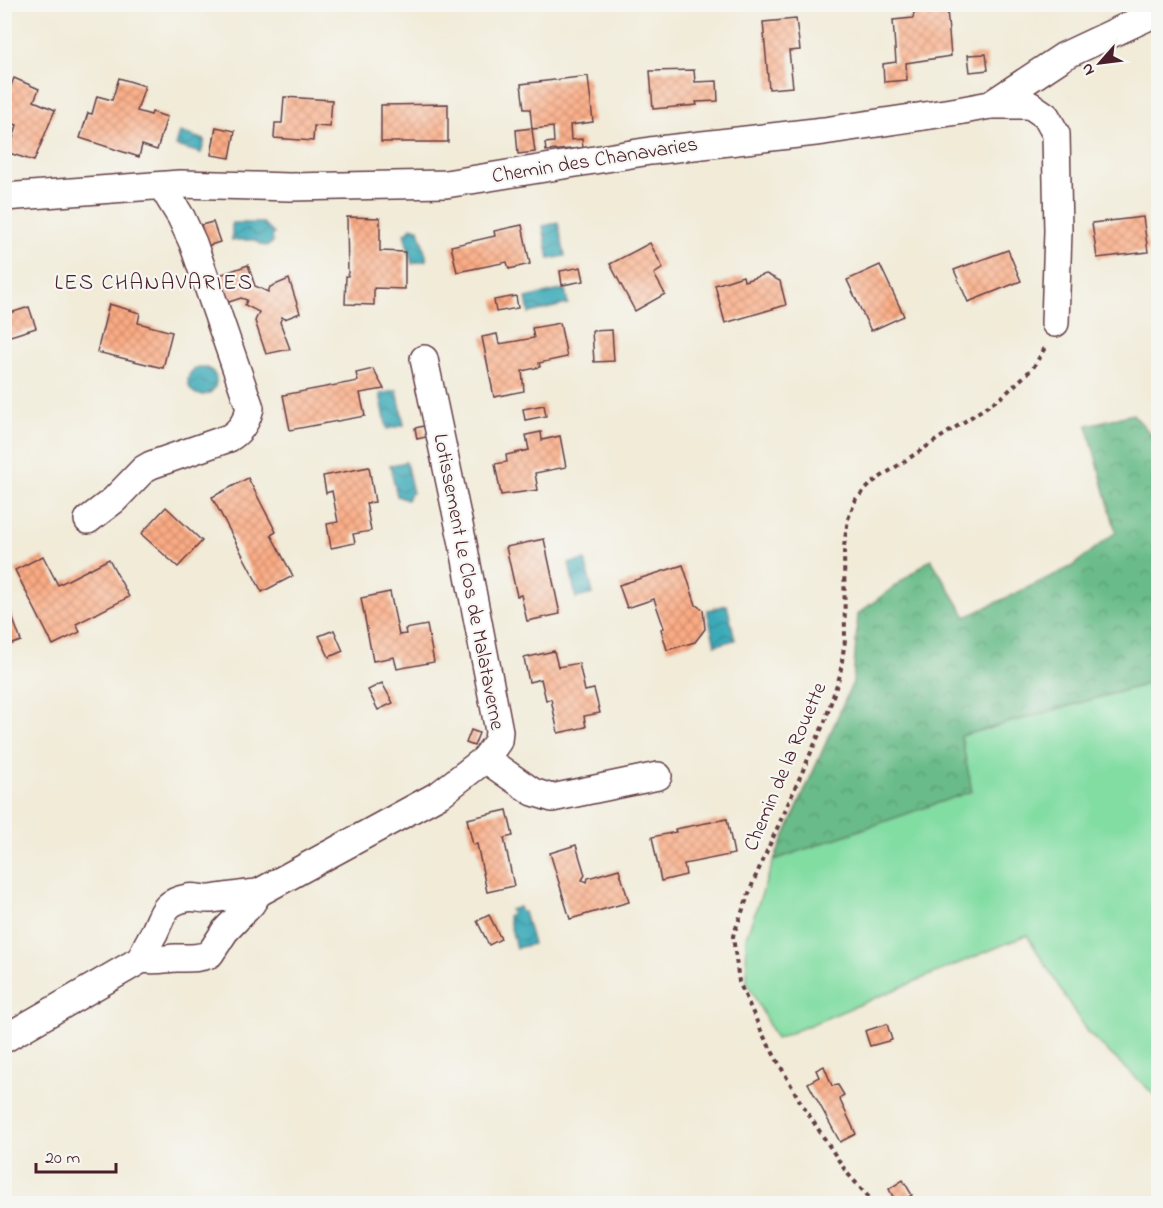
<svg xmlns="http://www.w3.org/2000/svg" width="1163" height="1208" font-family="'Indie Flower',sans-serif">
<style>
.green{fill:#82dda3;stroke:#667e67;stroke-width:1.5}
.forest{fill:url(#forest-crowns);stroke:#5a6e5a;stroke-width:1.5}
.water{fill:url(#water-waves);stroke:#426472;stroke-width:1.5}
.building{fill:url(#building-cross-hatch)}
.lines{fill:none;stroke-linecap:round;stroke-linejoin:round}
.minor-casing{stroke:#633e45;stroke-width:30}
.path{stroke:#633e45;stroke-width:4;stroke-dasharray:4.5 4.5;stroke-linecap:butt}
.minor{stroke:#fff;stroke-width:27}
.labels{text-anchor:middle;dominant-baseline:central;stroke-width:4.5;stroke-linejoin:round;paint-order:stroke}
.street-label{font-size:21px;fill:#4a1f2b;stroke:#f6f6f2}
.neighbourhood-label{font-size:22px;letter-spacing:1.5px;fill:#4a1f2b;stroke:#f6f6f2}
</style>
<defs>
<pattern id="forest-crowns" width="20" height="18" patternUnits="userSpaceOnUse" patternTransform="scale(1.5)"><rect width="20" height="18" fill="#69bc89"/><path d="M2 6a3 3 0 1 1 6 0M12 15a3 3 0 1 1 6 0" fill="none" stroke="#589870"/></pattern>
<pattern id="water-waves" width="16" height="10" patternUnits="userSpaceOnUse" patternTransform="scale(1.5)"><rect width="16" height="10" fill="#3baab8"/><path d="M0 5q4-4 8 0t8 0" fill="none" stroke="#348a96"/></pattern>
<pattern id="building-cross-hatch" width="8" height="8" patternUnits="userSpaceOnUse" patternTransform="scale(1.5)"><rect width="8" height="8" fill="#fbac84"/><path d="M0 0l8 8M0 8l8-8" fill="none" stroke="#cd8b6c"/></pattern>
</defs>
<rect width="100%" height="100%" fill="#f6f6f2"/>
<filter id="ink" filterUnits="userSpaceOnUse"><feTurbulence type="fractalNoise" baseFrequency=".0167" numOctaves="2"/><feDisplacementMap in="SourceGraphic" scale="12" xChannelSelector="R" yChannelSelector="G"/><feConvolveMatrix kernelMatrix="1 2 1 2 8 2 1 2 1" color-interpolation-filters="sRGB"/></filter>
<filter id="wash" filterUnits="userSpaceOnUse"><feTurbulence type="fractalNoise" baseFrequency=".008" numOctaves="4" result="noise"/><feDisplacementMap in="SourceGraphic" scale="24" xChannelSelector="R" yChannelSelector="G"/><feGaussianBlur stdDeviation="1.35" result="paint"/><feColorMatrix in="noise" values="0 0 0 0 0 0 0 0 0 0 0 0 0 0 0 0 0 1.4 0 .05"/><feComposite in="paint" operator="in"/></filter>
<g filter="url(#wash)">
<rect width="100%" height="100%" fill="#f1ebd8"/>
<path class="green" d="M1158,681V1098L1087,1032L1027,935L776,1039L747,982L746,937L774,860L971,791L961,736Z"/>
<path class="forest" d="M1133,414L1158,442V681L961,736L972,791L774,860L853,682L858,614L931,559L966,617L1071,567L1116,532L1087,425Z"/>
<g class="water">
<path d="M180,132L205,140L201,153L176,146Z"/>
<path d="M232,223H263L274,234L272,236L273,242C267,249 260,245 255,240H232Z"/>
<path d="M558,223L565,256L549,259L543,226Z"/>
<path d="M411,227L419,229L427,260L412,264L404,233L408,232Z"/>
<path d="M565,289L568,304L529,313L526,298Z"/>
<circle cx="202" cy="381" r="14"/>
<path d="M397,390L404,425L387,429L380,394Z"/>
<path d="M406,462L413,493H410L407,500L397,496L390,465Z"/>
<path d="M585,560L593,594L576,598L569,563Z"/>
<path d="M727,605L735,640L715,645L707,610Z"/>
<path d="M519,907L521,912H524L533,944L516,948L508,916L512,914L510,910Z"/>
</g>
<g id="blocks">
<g class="building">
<path d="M947,9L951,56L906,63L907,80L884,82L883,64L896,62L893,20L913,18L914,12Z"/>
<path d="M796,19L800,50L789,51L793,87L769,89L763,22Z"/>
<path d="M986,54L988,70L970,72L968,55Z"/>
<path d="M694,70L695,82L717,81L718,101L696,102L697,105L653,109L650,71Z"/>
<path d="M588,76L593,122L570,125L571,140L582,139L583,148L546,151L545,143L554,142L553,127L532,129L535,152L518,154L516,130L532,128L530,109H524L521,84Z"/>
<path d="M14,78L39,89L34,101L55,110L34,161L9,153L17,125L5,121V101Z"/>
<path d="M119,78L145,86L137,111L151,115L152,112L167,117L157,150L142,145L139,157L80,138L88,113L92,114L97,96L112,100Z"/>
<path d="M284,97L332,100L330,127L314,126L313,141L274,138L275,123H282Z"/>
<path d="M448,104V142H381V105Z"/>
<path d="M216,127L235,131L230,158L211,155Z"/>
<path d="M347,217L380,218V251L405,252V289L374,288V305L345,304L346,276H348Z"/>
<path d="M1143,217L1148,252L1097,258L1092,223Z"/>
<path d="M213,222L220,242L207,246L201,225Z"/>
<path d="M522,225L530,264L509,269L507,262L457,272L451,246L495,236L494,231Z"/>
<path d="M650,243L663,268L654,274L665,294L635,311L610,264Z"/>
<path d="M1008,250L1021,281L968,302L954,270Z"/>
<path d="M248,265L255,286L268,292L270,287L289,279L300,313L285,319L282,317L280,322L290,349L266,354L255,321L259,312L245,305L247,300L241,298L226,303L217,276Z"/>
<path d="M880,265L904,316L871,331L847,280Z"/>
<path d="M581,267L584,281L562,285L560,271Z"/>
<path d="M766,274L780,281L786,305L725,323L715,285L743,276L744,281Z"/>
<path d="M516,296L518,308L496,312L494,300Z"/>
<path d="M109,304L140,313L138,323L172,332L163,368L97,352Z"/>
<path d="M29,307L36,328L4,338V315Z"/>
<path d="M560,323L567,357L539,363L540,367L522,371L524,391L494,397L482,337L497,334L499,344L534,338L532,328Z"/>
<path d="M612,330L614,361L594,362L592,331Z"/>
<path d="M373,369L384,389L360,393L365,416L290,430L283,395L358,381L356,373Z"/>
<path d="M544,405L546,416L525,420L523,409Z"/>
<path d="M424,426L426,437L417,439L415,428Z"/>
<path d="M541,432L542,440L560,436L566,467L535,473L538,490L501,495L495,464L507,462L506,455L529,450L526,435Z"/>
<path d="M369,467L375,502L366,503L371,531L353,534L355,543L331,548L327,524L338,522L332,491L326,493L323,476Z"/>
<path d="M248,478L276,532L271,535L293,576L262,592L212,497Z"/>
<path d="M166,507L202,541L178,567L141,534Z"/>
<path d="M544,539L560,614L527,621L521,595L517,596L506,547Z"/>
<path d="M43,556L58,585L109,559L129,597L76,624L80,632L53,645L15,570Z"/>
<path d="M683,565L696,605L703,610L705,629L695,642L667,650L661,629L664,628L654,599L627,608L619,585Z"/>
<path d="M390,592L399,635L406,634L405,629L427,625L434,662L397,669L394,657L373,661L361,598Z"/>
<path d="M4,594L21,641L4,647Z"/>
<path d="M334,630L343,651L329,657L319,636Z"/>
<path d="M554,651L558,667L579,663L585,691L594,689L600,713L584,716L586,727L558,733L551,699L546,700L541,679L529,682L524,658Z"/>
<path d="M382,683L393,703L378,710L368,690Z"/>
<path d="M471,730L479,733L474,746L466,743Z"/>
<path d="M507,810L513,836L504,838L514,886L487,892L477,844L473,845L467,819Z"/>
<path d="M727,819L734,854L684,864L686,875L661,881L652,837L676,832L675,829Z"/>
<path d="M576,845L585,875L582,880L587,882L588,878L619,869L629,902L570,919L550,853Z"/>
<path d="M489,915L501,939L489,945L477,921Z"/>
<path d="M887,1024L892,1040L870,1046L865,1031Z"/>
<path d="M824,1066L832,1086L838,1085L844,1095L839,1098L856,1134L840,1142L808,1083L819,1077L816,1070Z"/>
<path d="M903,1180L912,1195L897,1204L889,1189Z"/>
</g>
</g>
</g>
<g filter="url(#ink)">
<use href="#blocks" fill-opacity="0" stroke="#633e45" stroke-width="1.5"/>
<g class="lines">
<g class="minor-casing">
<g id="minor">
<path d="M990,105H1030L1046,116L1056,134L1058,231L1055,323"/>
<path d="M4,197L180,184L290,187L446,184L650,151L824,131L958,111L990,105L1064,56L1158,12"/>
<path d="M88,520L114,500L144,469L151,465L229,438C241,431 247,421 250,408L193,243L181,217L162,186"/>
<path d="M485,759L533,792L552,798L658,776"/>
<path d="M142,959C144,949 149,942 154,933C163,915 163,902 187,898C195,896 203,900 211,899C227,897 242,894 258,893L440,794L485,759L498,741L499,731L463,544L424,359"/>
<path d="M4,1039L142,959C156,961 163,959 176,958C189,958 198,959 210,954L225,931L251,904L258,893"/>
</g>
</g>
<path class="path" d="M875,1204L847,1173L801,1103L763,1035L739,982L733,936L754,880L825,721L840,675L845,640L844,546L848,519L856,499L873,482L1003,396L1033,368L1046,346"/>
<use href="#minor" class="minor"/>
</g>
</g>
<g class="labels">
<g class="street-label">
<text transform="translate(595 161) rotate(-9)">Chemin des Chanavaries</text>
<text transform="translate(468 582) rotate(79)">Lotissement Le Clos de Malataverne</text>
<text transform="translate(786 767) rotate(-67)">Chemin de la Rouette</text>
</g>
<g class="neighbourhood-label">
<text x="154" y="284">LES CHANAVARIES</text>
</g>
</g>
<rect width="1163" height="1208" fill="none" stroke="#f6f6f2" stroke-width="24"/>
<g transform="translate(1100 63) rotate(242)" stroke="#f6f6f2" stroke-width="4.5" paint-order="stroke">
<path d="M0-4.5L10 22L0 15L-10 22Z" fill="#4a1f2b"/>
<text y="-9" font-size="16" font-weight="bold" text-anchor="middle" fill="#4a1f2b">N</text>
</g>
<path d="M36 1163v9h80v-9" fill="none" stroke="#4a1f2b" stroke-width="3"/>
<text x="45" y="1163" font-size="18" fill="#4a1f2b" stroke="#f6f6f2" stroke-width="4.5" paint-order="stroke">20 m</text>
</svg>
